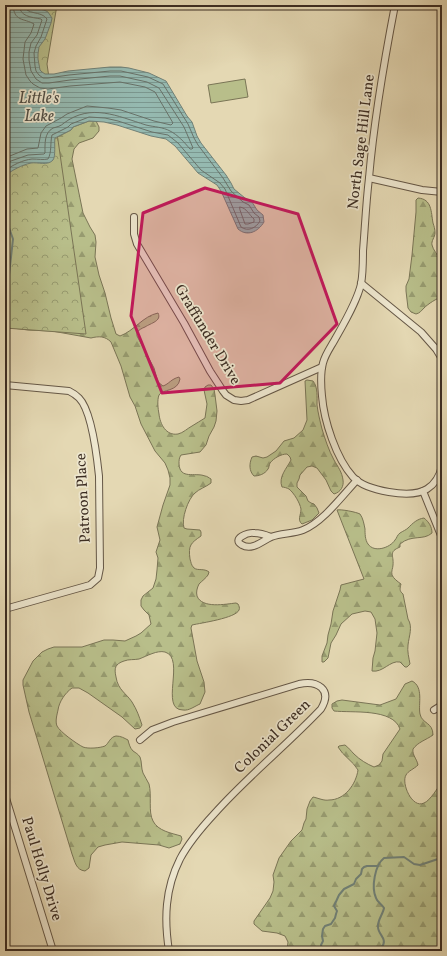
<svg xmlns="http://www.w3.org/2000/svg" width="447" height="956" font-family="Vollkorn,serif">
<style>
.forest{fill:url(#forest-firs);stroke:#7a7556}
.park{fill:url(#park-crowns);stroke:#7a7556}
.pitch{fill:#b8be8a;stroke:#7a7556}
.water{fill:url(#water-rules);stroke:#718177}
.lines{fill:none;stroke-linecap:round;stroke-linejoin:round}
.shore{stroke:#687269;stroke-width:1}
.stream{stroke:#718177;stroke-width:2}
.minor-casing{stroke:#655746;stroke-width:8}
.minor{stroke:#ede6ce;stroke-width:6}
.marked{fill:#c2185b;fill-opacity:0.2;stroke:#c2185b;stroke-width:3;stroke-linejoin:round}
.labels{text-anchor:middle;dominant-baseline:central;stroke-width:3.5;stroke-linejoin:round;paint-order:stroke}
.street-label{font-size:15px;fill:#3b2c22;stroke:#ede6ce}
.water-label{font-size:16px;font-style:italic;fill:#524f46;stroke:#ede6ce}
</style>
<defs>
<pattern id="forest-firs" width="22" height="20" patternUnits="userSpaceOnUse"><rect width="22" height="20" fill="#b8be8a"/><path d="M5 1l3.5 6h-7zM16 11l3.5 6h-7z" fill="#979b70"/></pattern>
<pattern id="park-crowns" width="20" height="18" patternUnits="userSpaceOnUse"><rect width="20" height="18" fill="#b8be8a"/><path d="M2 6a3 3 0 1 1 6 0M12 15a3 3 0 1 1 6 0" fill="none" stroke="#979b70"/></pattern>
<pattern id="water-rules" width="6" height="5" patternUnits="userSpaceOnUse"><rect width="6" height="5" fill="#95b9b0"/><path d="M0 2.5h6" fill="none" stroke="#7b978f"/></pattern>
</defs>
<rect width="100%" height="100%" fill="#e4d8b3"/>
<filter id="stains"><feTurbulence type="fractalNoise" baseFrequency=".005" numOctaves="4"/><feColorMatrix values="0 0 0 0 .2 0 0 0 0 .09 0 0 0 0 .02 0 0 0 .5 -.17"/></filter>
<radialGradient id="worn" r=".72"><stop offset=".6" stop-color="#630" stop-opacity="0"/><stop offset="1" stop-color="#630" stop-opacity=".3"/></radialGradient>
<g class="forest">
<path d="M89,121H96L99,127V131L93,138L79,143L74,149L72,159L83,213L90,227L95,235L96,242L95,257L99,275L105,293L111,318L116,334L120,336C134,331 143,316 158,313C162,321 151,323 145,327C142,328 139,330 137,332V336L154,368L158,382L163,386C169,384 171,379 179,377L180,379C178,392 162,389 159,395C157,400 158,409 159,414C160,424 166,436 178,434C183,433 188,428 192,426C196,423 201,421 205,418L207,404L204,390L205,387L208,385H211L214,389L215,395L217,411L216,421L214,427L209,436L206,445L200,452L181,455C179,458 179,460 179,464C180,480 195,472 205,476C207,476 209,478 211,479V483C206,487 199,489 195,493C188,499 181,519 184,528L187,529L200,530L201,532V536C191,543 188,545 190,559C191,562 191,565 194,568C198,571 204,568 209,572L208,575C206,578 202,581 199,584C197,588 196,592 197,596C202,609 226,604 236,603L238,604C239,606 240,608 239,610C236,618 201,623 192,625L191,628L197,661L204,682L205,692L200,704C195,706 189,711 183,710C159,710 186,658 165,652C157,650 147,656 139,659C134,660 129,659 124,661C115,664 114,668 116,677C118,690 126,693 132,702C137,710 139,716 142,725L140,728L135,729L122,717L88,693L79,688H72C65,693 59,702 58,710C57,715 55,721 57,726C60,732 77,744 83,747C88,749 100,748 105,746C109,743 110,737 116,736C121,736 124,738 128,740C129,744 130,748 133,751C136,753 138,754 140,757C142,762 141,768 143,773C145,777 147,780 149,784C152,795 148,812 153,821C158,831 171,833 181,836L182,839L180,844L169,848L159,845L122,842L105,845L98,847L91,855L89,868L85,871C76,870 75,862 72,854L29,712L23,685V680L33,661L42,652L48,649L54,647H82L104,640H113L125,641L136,636L141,633L151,624L149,615L144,610L141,606V600L143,596L153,588L156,579L157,570L158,558L156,552L160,540L157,527L163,505L170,485V478L168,470L165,463L155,451L141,424L135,406L130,397L121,366L111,342C105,336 99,336 91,338L52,331L28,330L5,327V223L55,138L71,130L73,127Z"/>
<path d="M418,198C432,199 431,212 433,223C434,226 435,229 435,233C435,237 431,241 432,245C433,250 438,255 440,260L442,261V297C437,298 428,304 424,308C421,311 420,313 416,314L411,312L408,308L406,291V286L409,279L412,255L416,212V200Z"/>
<path d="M307,380L313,381C318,387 317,397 317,405C318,413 320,421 322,429C325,439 329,451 334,460C338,467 342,472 343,480C344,486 341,492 334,494L331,491L326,480L317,468L312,466L307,467L300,475L299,479L297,483V487L306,496L308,501L311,503L314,504L317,508L319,513L312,520L302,524C297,520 301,515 301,509C300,503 294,493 289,489C287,488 284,487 282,487C278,477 287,468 291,460L290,457L287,454C281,454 274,458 270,463C269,465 269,468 268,469C265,474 259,476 254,476C249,471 249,464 252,457L256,456L263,458L267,457L276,451L284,441L294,438L303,430L307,420L305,381Z"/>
<path d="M337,510C341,509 356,512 360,514C363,518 364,524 365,529C365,533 365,540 368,544C374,553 390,548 395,540C397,538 397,535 400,533C403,531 406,530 408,528C413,523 417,519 424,518C429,522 432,527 432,533C423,541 412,534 400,544V547C388,552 394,555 393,565C393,568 391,571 392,575C394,579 397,581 401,584C400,588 399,591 403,594L408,619C413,627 409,636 408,645C407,651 409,658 410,664L407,667H405L400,662C390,660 383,673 372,671L373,658L375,651L377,633L375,619L371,612L365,611L352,614L341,624L336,635L331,643L328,658L324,662H322V656L327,643L328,635L331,624L333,611L340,590L341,585L364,579Z"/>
<path d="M412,681C424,687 418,704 420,714C422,724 433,722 433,735C426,740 418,742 413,749C412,755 417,759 418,765C414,769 408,771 406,775C401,783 412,809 424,803C430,801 438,787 442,782V951H287L288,942L285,936L277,933L262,931L254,924V921L270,898L273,891L274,882L273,875L279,858L291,841L302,830L304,823L306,819L307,809L310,801L313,797C318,798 324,801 329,800C345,800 356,784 358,770C353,761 343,756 338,747L339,746L345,745C349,748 351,751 354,754C360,760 367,764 374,767L379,765L382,761L383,754L400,729C393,708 352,713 334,711L332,708V704L337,701L342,700L380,705L396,699L405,684Z"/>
</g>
<path class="park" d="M5,5H57L47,64L86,334L5,328Z"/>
<path class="pitch" d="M245,79L248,97L211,103L208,85Z"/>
<path class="water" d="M5,5H22L44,10L48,12L52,18L51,23L45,39L39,47L38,54V59L40,70L42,72L45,74H54L68,71L110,67H121L129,68L149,73L166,81L187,116L192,122L197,136L201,143L226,175L231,183L234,189L245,198L252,202L257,210L263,215L264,222C258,232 247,237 238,229L221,191L217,185L198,173L175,146L166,139L151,136L117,125L104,122L89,121L73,127L71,130L55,138C54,143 56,156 53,160C48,166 38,162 31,163C22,165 12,170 5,176Z"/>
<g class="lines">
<g class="shore">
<path d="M5,158L27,149L38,148L41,133L46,126L61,118L67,114L87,106L108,108L121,110L154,121L171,125L173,123L155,92L145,87L120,82L70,86L48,89L40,88L33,84L30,81L26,75L23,59L25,42L31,33L34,24C24,18 14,22 13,5"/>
<path d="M5,164L11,161L28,155L44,154L45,153C45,144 44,133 53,128C57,127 61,126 64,123C91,103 117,116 146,125C154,127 163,127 170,131C178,135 184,142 190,149H192L193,148L184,127L159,88L147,82L120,76H110L70,80L49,83H42L36,79L31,71L29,60V52L31,43L37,35L42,20L41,19C31,17 20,17 19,5"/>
<path d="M5,171C12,165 23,160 32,159C38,159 43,160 48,159C52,152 50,143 52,135L68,127L71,124L89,117L105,118L118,121L152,132L168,135L178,143L201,170L220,183L225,189L241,227C248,232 256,228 260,221L259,217L254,213L249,205L243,202L231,191L223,178L198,145L194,138L188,124L163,84L148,77L121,71H110L69,75L48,78H43L39,75L36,71L35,66L34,53L36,46L41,37L47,19C41,10 26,16 24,5"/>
<path d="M240,207C247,208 249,215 254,219V222L248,224H245L240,210Z"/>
</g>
<g class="stream">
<path d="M7,298L9,275L13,239L8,225"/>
<path d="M323,951L321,945L323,941L322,936L323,929L325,926L331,924L335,918L336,914L337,911L334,906L339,895L344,889L354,884L356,879L361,874L362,869L364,867L367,866H377"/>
<path d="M382,951L381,948C389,939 378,935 378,927C377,921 383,914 384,908C382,904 377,902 376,898C371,887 375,865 384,858L404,857L414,864L420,865L438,859L442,855"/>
</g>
<g class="minor-casing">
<g id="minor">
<path d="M395,5C384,62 374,120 369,178C366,203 365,227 363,251C363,262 363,273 361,284C357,302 343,325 334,341C330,348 325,355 323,363C320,374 321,386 322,396C324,421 336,458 353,477C366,491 411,499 427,489C435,484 440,475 442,466"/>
<path d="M369,178L422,190L442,192"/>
<path d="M134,217V234L137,244L184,323L210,371L223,391L226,395L234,400L241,401L248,400L322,367"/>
<path d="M361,283L421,332L436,349L442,359"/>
<path d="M5,385L69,391C73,393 76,395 79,398C92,411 97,457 99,476L100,568L98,578L90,585L5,609"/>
<path d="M423,491L442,538"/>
<path d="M271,537C266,535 260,533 254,533C248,532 231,539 242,545C252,551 262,541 271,537C281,533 293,534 303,530C323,522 342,496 357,480"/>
<path d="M434,710L442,705"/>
<path d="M140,740L152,730L173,722L299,684C317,680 333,689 321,709C287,745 248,776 215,813C202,827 189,842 180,859C165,889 164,919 169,951"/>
<path d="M5,795L53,951"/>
</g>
</g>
<use href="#minor" class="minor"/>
</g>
<path class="marked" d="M205,188L298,214L337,324L280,383L162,393L131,316L143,213Z"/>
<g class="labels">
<g class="street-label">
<text transform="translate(362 142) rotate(-83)">North Sage Hill Lane</text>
<text transform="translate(207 335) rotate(59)">Graffunder Drive</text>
<text transform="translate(84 498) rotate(-93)">Patroon Place</text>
<text transform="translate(273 737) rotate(-44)">Colonial Green</text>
<text transform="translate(41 869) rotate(73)">Paul Holly Drive</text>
</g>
<g class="water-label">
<text x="39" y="99">Little's<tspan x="39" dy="18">Lake</tspan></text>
</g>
</g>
<rect width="447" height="956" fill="none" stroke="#e4d8b3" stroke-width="20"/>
<rect x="6" y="6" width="435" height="944" fill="none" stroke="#3b2c22" stroke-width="2"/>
<rect x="10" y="10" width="427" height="936" fill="none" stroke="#3b2c22"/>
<rect width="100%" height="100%" filter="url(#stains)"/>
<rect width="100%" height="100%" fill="url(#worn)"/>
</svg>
